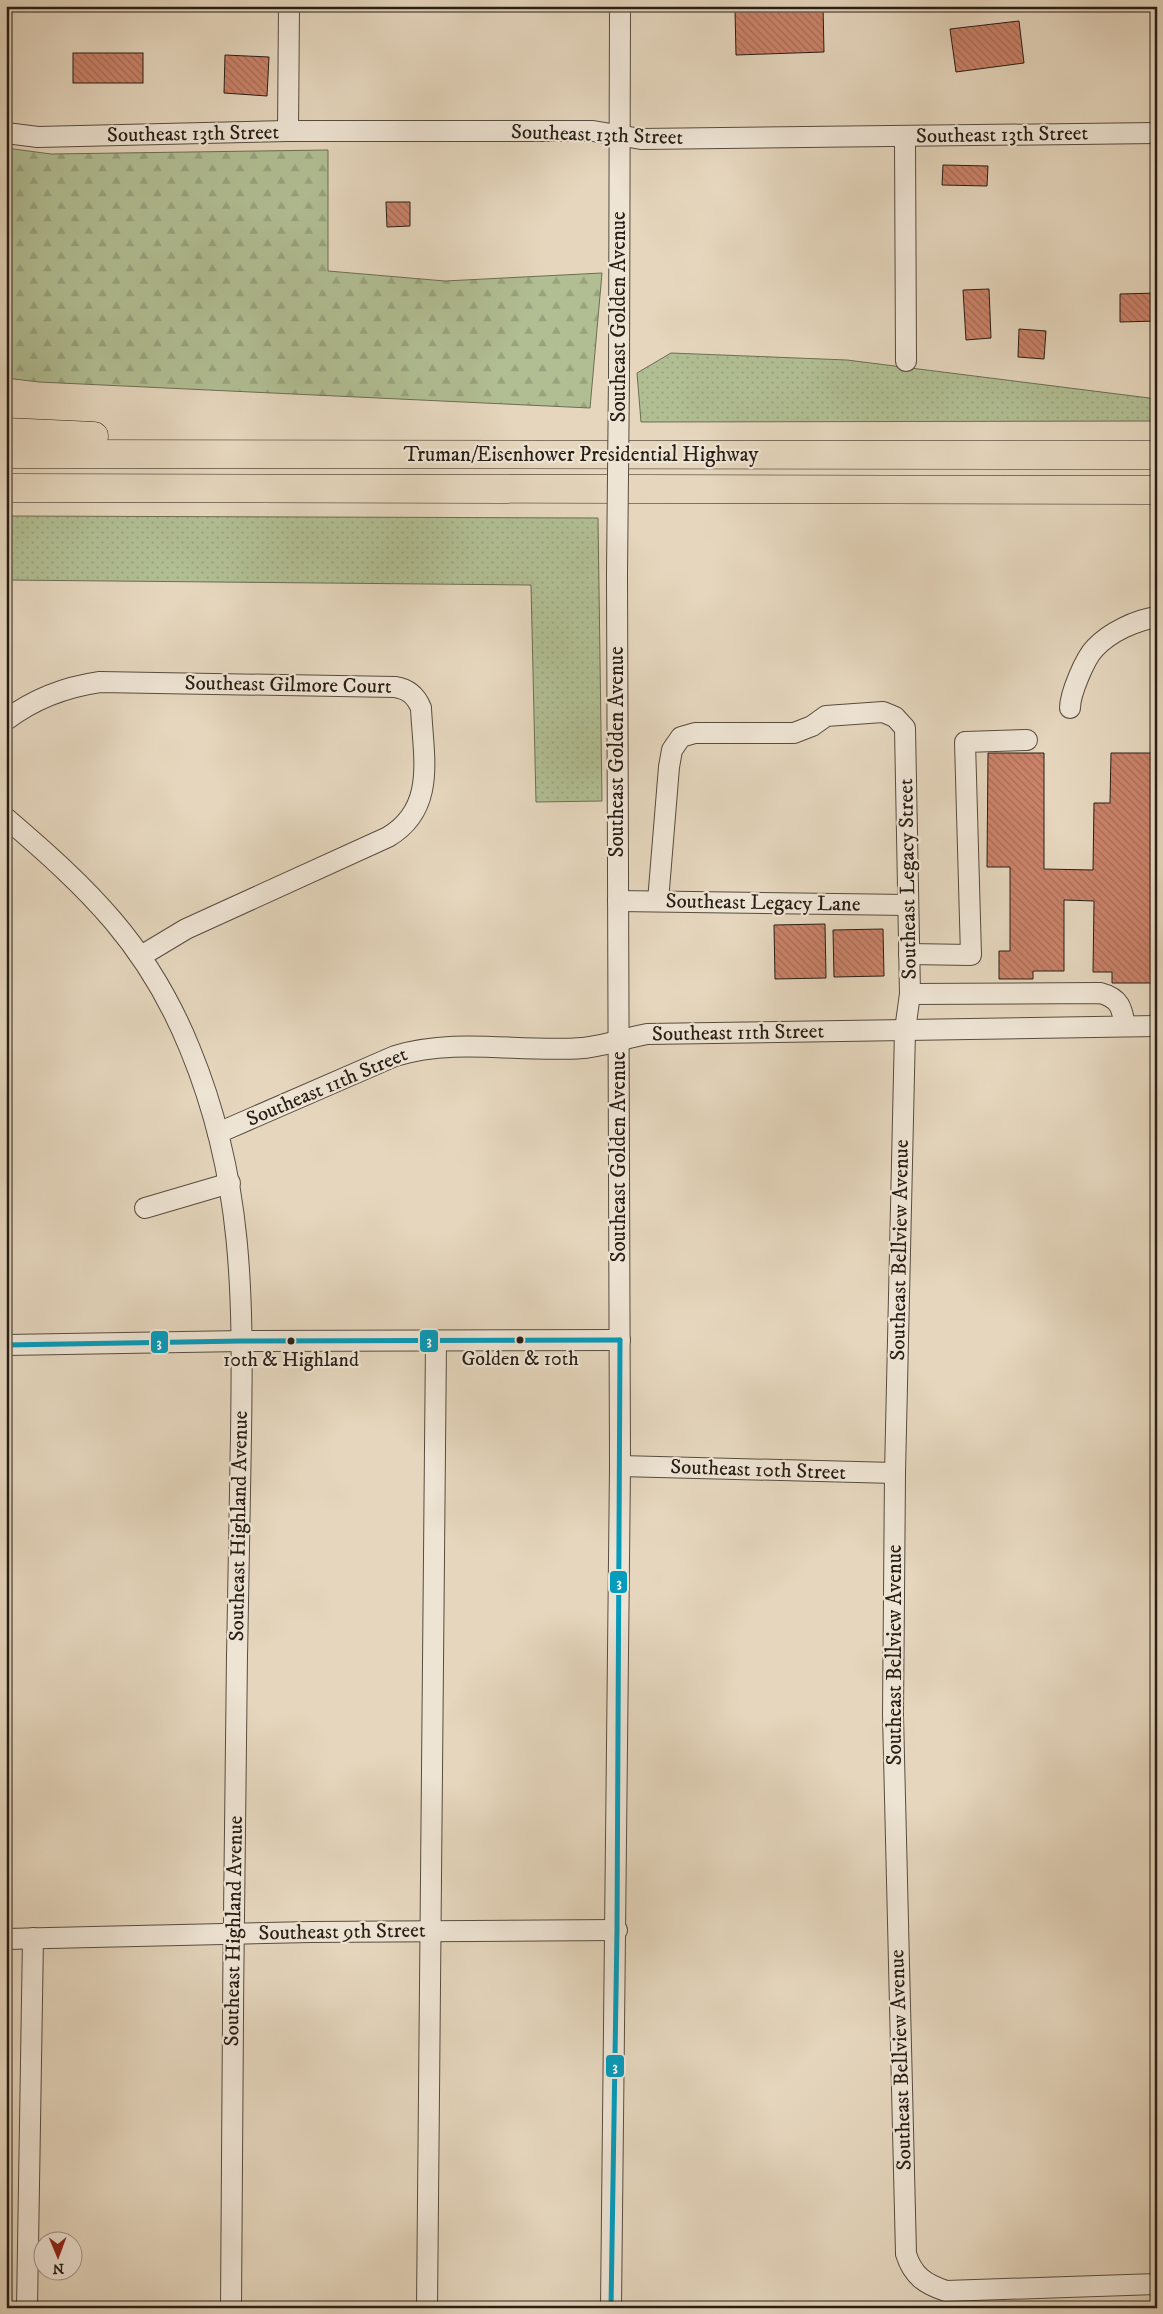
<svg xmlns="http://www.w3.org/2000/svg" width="1163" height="2314" font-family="'IM FELL DW Pica',serif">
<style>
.grass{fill:url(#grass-dots);stroke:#6c6e54}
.forest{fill:url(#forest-firs);stroke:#6c6e54}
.building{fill:url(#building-back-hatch);stroke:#281e16}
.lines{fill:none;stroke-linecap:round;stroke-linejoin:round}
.minor-casing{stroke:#574c40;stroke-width:22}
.highway-casing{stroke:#281e16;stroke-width:29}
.minor{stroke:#eee4d4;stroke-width:20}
.highway{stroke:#e5d6bd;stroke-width:28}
.minor-bridge-casing{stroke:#574c40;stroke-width:22;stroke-linecap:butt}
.minor-bridge{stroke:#eee4d4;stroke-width:20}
.bus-1-casing{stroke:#eee4d4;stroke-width:9}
.bus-1{stroke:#049bbc;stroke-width:5}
.bus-dot{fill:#281e16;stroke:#eee4d4;stroke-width:2}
.labels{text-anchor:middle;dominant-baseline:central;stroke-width:4.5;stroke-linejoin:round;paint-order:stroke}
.bus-label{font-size:20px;fill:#281e16;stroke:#eee4d4}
.street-label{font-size:21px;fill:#281e16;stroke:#eee4d4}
.line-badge{stroke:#eee4d4;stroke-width:2}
.badge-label{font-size:14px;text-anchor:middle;font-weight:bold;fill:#fff}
</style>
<defs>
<pattern id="grass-dots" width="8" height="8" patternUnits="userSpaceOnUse" patternTransform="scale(1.25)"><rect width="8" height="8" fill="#b1be93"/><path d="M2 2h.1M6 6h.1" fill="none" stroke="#98a37e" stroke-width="1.8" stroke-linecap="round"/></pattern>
<pattern id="forest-firs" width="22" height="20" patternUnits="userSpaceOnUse" patternTransform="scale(1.25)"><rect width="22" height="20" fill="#b1be93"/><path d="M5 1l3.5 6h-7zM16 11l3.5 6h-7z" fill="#98a37e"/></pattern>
<pattern id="building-back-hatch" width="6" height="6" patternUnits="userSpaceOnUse" patternTransform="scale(1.25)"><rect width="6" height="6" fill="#cb836a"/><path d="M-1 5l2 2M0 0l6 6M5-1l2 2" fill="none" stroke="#a56b56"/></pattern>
</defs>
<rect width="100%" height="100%" fill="#e5d6bd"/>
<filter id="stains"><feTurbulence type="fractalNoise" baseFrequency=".004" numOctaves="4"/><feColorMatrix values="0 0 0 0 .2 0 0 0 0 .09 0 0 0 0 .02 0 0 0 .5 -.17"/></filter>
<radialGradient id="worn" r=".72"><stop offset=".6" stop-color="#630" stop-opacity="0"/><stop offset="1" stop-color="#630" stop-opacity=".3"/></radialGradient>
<g class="grass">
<path d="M671,353L847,360L1157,399V421L641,422L637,373Z"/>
<path d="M6,516L598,518L602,801L536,802L531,585L6,580Z"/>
</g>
<path class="forest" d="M6,148L51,154L328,150V271L445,281L602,273L590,408L39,382L6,378Z"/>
<g class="building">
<path d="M530,6H579V9Z"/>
<path d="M823,6L824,52L736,55L735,9Z"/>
<path d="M1019,21L1024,63L956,72L950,29Z"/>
<rect x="73" y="53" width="70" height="30"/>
<path d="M225,55L269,57L267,96L224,93Z"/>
<path d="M943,165L988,166L987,186L942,185Z"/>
<path d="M386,202H410V226L387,227Z"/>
<path d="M989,289L991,338L966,340L963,290Z"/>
<path d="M1157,293V321L1120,322V294Z"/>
<path d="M1019,329L1046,331L1044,359L1018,357Z"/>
<path d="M988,753H1044V869L1093,870L1094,803H1110L1111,753H1157V983H1112V972H1093L1094,901L1064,900V971H1033V979H999V951H1010V867H987Z"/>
<path d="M825,924L826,978L775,979L774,925Z"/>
<path d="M883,929L884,976L834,977L833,930Z"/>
</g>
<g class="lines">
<g class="minor-casing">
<g id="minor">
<path d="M288,131L289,6"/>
<path d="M6,133L38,137L288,131H593L641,139L1157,133"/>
<path d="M905,137L906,361"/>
<path d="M619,376L620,6"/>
<path d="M1070,708C1070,694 1085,658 1095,648C1110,632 1136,620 1157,617"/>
<path d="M6,720C35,698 65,687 100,682L395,687C409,689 416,696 421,708C423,756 437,808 388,837L186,929L141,956"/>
<path d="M6,818C89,889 148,945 190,1049C244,1180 243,1297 241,1435C240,1509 239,1582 237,1655C234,1873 232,2090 231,2308"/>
<path d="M618,901L908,905"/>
<path d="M658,901L669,767L672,750L681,737L695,733H794L812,726L826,716L883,712L895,717L905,728L910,994L905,1030L895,1473L893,1715L906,2254C913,2276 925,2284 946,2291L1157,2284"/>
<path d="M909,954L971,955L965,742L1027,740"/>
<path d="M910,994L1100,993C1120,998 1122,1008 1125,1026"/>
<path d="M218,1133L395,1056C457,1037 520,1053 583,1048C604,1046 626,1038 647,1034L1157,1026"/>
<path d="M145,1208L230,1183"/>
<path d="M6,1345L242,1341L620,1340"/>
<path d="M620,1466L895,1473"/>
<path d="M6,1939L311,1932L617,1930"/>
<path d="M27,2308L33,1938"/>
<path d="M427,2308L436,1341"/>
<path d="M611,2308L620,1466L617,574"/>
</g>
</g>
<g class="highway-casing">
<g id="highway">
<path d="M6,432L94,436"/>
<path d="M6,454L1157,455"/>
<path d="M6,488L1157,490"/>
</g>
</g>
<use href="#minor" class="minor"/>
<use href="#highway" class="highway"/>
<g class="minor-bridge-casing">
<path id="minor-bridge" d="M617,574L619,376"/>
</g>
<use href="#minor-bridge" class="minor-bridge"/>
<g class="bus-1-casing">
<g id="bus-1">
<path d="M6,1345L242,1341L620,1340"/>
<path d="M611,2308L617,1930L620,1340"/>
</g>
</g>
<use href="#bus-1" class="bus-1"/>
</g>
<g class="bus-dot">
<circle cx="520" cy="1340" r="4.5"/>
<circle cx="291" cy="1341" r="4.5"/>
</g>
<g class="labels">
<g class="bus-label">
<text x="520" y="1359">Golden &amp; 10th</text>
<text x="291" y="1360">10th &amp; Highland</text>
</g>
<g class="street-label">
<text transform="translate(193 134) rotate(-1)">Southeast 13th Street</text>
<text transform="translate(597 135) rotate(2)">Southeast 13th Street</text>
<text transform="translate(1002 135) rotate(-1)">Southeast 13th Street</text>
<text transform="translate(619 317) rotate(-90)">Southeast Golden Avenue</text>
<text x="581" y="455">Truman/Eisenhower Presidential Highway</text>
<text transform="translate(288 685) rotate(1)">Southeast Gilmore Court</text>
<text transform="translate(617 752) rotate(-90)">Southeast Golden Avenue</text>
<text transform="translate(908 879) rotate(-91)">Southeast Legacy Street</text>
<text transform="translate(763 903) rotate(1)">Southeast Legacy Lane</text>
<text transform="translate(738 1033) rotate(-1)">Southeast 11th Street</text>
<text transform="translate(327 1087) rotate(-23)">Southeast 11th Street</text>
<text transform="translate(619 1157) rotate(-90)">Southeast Golden Avenue</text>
<text transform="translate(900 1250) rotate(-89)">Southeast Bellview Avenue</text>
<text transform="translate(758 1470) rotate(2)">Southeast 10th Street</text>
<text transform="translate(239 1526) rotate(-89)">Southeast Highland Avenue</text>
<text transform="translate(895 1655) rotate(-90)">Southeast Bellview Avenue</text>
<text transform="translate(234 1931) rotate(-89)">Southeast Highland Avenue</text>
<text transform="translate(342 1932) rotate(-1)">Southeast 9th Street</text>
<text transform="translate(901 2060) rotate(-92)">Southeast Bellview Avenue</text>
</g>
</g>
<g class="line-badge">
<rect x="419" y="1329" width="20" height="24" rx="5" fill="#049bbc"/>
<rect x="150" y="1330" width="19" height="24" rx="5" fill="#049bbc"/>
<rect x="609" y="1570" width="19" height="24" rx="5" fill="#049bbc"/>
<rect x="605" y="2054" width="20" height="24" rx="5" fill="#049bbc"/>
</g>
<g class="badge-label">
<text x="429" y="1345">3</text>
<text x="159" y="1347">3</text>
<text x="619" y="1587">3</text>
<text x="615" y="2071">3</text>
</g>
<rect width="1163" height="2314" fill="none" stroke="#e5d6bd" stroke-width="25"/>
<rect x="8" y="8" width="1148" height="2299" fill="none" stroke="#281e16" stroke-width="2.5"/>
<rect x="12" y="12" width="1138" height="2289" fill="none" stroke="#281e16"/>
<g transform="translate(58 2256) rotate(179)"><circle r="24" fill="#eee4d4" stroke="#9f9588"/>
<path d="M0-4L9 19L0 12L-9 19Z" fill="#8f2418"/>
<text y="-8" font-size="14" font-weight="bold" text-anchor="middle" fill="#281e16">N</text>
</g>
<rect width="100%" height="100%" filter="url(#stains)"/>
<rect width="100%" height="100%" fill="url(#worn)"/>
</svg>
